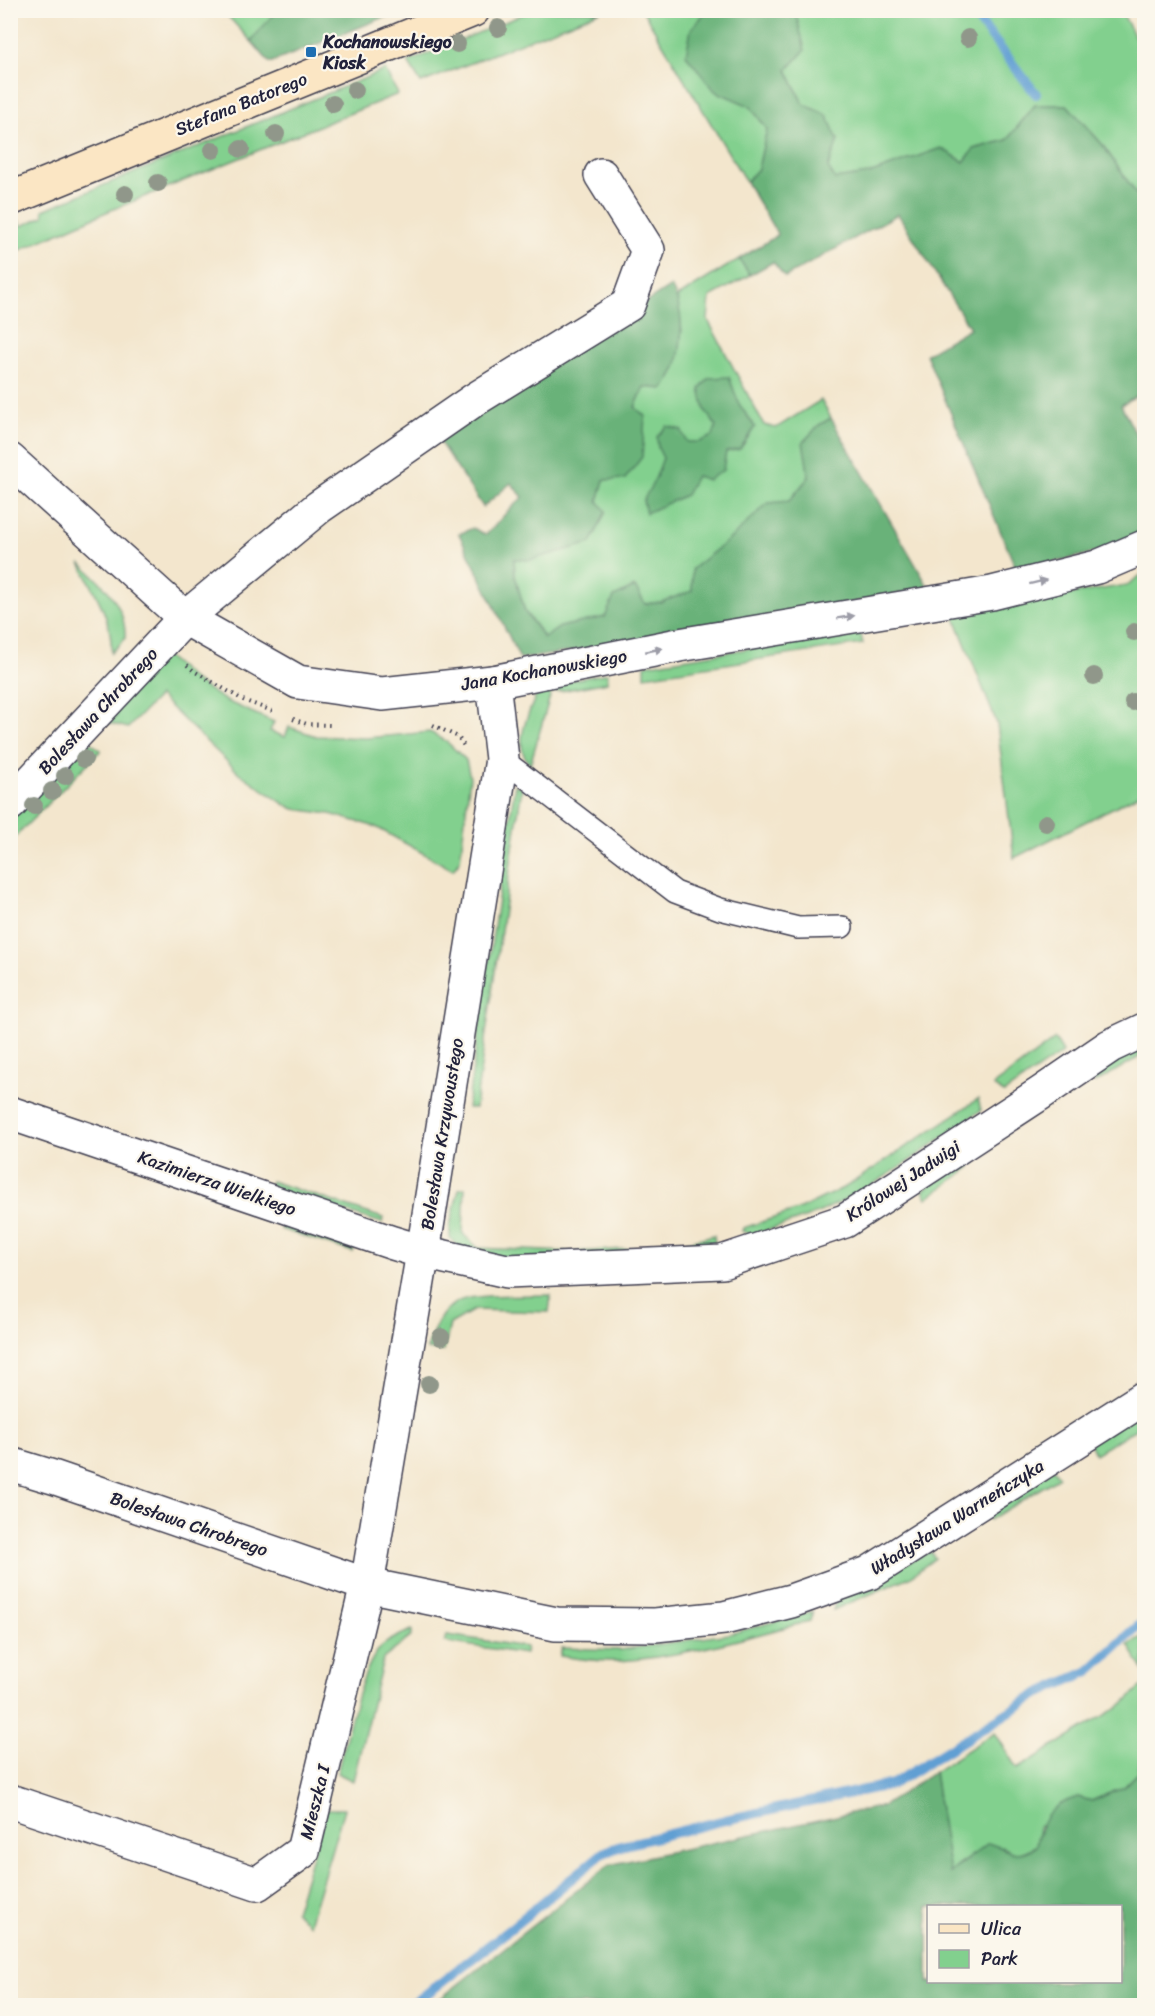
<svg xmlns="http://www.w3.org/2000/svg" width="1155" height="2016" font-family="Sriracha,sans-serif">
<style>
.green{fill:#82d08e;stroke:#527964;stroke-width:1.5}
.forest{fill:#69b279;stroke:#466a5a;stroke-width:1.5;fill-rule:evenodd}
.lines{fill:none;stroke-linecap:round;stroke-linejoin:round}
.stream{stroke:#619fd3;stroke-width:10}
.lane-casing{stroke:#413f51;stroke-width:24}
.street-casing{stroke:#413f51;stroke-width:36}
.secondary-casing{stroke:#413f51;stroke-width:36}
.path{stroke:#413f51;stroke-width:4;stroke-dasharray:1.5 4.5;stroke-linecap:butt}
.lane{stroke:#fff;stroke-width:21}
.street{stroke:#fff;stroke-width:33}
.secondary{stroke:#fbe6c4;stroke-width:33}
.tree{fill:#90978a}
.oneway{fill:#9c9ca7}
.poi-dot{fill:#1f6fb2;stroke:#fbf7ec;stroke-width:2}
.labels{text-anchor:middle;dominant-baseline:central;stroke-width:4.5;stroke-linejoin:round;paint-order:stroke}
.poi-label{font-size:18px;font-weight:bold;fill:#22223b;stroke:#fbf7ec;text-anchor:start}
.street-label{font-size:18px;fill:#22223b;stroke:#fbf7ec}
</style>
<rect width="100%" height="100%" fill="#fbf7ec"/>
<filter id="ink" filterUnits="userSpaceOnUse"><feTurbulence type="fractalNoise" baseFrequency=".0167" numOctaves="2"/><feDisplacementMap in="SourceGraphic" scale="12" xChannelSelector="R" yChannelSelector="G"/><feConvolveMatrix kernelMatrix="1 2 1 2 8 2 1 2 1" color-interpolation-filters="sRGB"/></filter>
<filter id="wash" filterUnits="userSpaceOnUse"><feTurbulence type="fractalNoise" baseFrequency=".008" numOctaves="4" result="noise"/><feDisplacementMap in="SourceGraphic" scale="24" xChannelSelector="R" yChannelSelector="G"/><feGaussianBlur stdDeviation="1.35" result="paint"/><feColorMatrix in="noise" values="0 0 0 0 0 0 0 0 0 0 0 0 0 0 0 0 0 1.4 0 .05"/><feComposite in="paint" operator="in"/></filter>
<g filter="url(#wash)">
<rect width="100%" height="100%" fill="#f3e6cd"/>
<g class="green">
<path d="M533,10L601,11L421,83L408,62Z"/>
<path d="M223,11H276L251,41Z"/>
<path d="M643,11H707L691,29L715,91L750,106L767,129L758,169L746,182Z"/>
<path d="M785,11H1121L1144,53V205L1102,144L1067,105H1035L1007,140L974,149L964,162L941,148L869,174L835,179L827,168L838,139L803,104L787,69L796,14Z"/>
<path d="M385,70L398,94L104,213L11,254V224L19,221L22,226L44,216L43,210Z"/>
<path d="M739,259L750,275L710,297L708,320L764,425L776,428L821,400L831,418L819,425L804,442L809,477L789,501L730,539L692,569L693,591L661,602L645,604L634,587L615,597L606,617L560,627L545,638L525,612L515,576L514,559L531,560L598,501L604,479L644,387L664,389L682,331L677,297Z"/>
<path d="M80,563C103,583 127,606 125,639L111,653C114,621 93,590 80,563Z"/>
<path d="M1144,573V792L1014,858L997,724L953,613L1127,585Z"/>
<path d="M860,631L863,644L645,676V665Z"/>
<path d="M165,655L195,681L226,701L274,722L270,731L285,737L289,727L316,736L366,738L430,732L446,741L466,760L470,777L460,861L453,870L376,827L330,814L294,809L284,804L239,773L159,696L128,728L101,721Z"/>
<path d="M608,673L607,682L551,693L530,765C512,745 528,715 537,693L553,684Z"/>
<path d="M85,739L101,750L11,841V817Z"/>
<path d="M515,785L522,787L475,1108H467Z"/>
<path d="M1055,1039L1063,1052L1004,1093L993,1086Z"/>
<path d="M1144,1045V1054L1095,1083L1091,1076L1117,1059Z"/>
<path d="M978,1099L981,1110C930,1147 879,1185 822,1211C799,1221 775,1228 752,1235L742,1231L743,1228L798,1210L847,1186Z"/>
<path d="M968,1161L971,1167L927,1198L923,1190Z"/>
<path d="M271,1181L383,1218L382,1223L268,1188Z"/>
<path d="M465,1188L463,1234L478,1248L569,1252L666,1247L714,1235L715,1244L670,1253L493,1260L458,1247L450,1238V1225L459,1189Z"/>
<path d="M283,1223L355,1246L353,1252L280,1229Z"/>
<path d="M551,1295L549,1312L474,1310L450,1324L444,1351L427,1349C433,1331 439,1312 457,1302C472,1293 531,1296 551,1295Z"/>
<path d="M1144,1407V1424L1095,1454L1089,1441Z"/>
<path d="M1050,1464L1059,1477L990,1520L987,1513Z"/>
<path d="M930,1551L935,1558L910,1577L833,1610L836,1600Z"/>
<path d="M813,1611L810,1621C748,1637 684,1657 620,1661C600,1662 579,1659 560,1656L562,1648L620,1650L729,1634Z"/>
<path d="M412,1630V1636L383,1659L353,1781L337,1773C346,1742 360,1665 383,1645C392,1638 402,1634 412,1630Z"/>
<path d="M447,1635L526,1647L525,1654L445,1642Z"/>
<path d="M1141,1637L1144,1644V1671L1128,1645Z"/>
<path d="M1144,1684V1759L1140,1761L1139,1772L1124,1787L1091,1801L1078,1797L1039,1827L1036,1846L1017,1854L1002,1847L972,1855L949,1873L934,1772L995,1732L1017,1769L1123,1704Z"/>
<path d="M326,1809H344L309,1924L295,1912Z"/>
</g>
<g class="forest">
<path d="M785,10L796,14L805,50L787,70L803,104L827,115L838,140L828,168L835,179L869,174L941,148L964,162L974,149L1007,140L1035,105H1067L1102,144L1144,205V391L1121,405L1144,450V532L1110,549L1017,571L926,354L970,328L898,214L785,277L773,262L750,275L739,259L778,235L746,182L758,169L767,129L750,106L715,91L686,55L691,29L707,11Z"/>
<path d="M276,11V10L400,11L270,63L251,41Z"/>
<path d="M671,286C684,309 683,339 677,364C675,373 668,381 664,389L644,387L635,407L645,416L642,457L625,479L604,480L598,501L606,511L591,543L530,560L514,559L515,576L525,612L544,638L560,627L605,617L614,597L635,587L645,604L661,602L692,591V569L730,539L768,503L789,501L809,477L803,442L819,425L831,418L929,588L688,635L520,659L459,534L473,528L486,535L508,511L523,497L511,483L483,507L437,438Z"/>
<path d="M729,377L739,404L755,427L740,449L726,452L723,470L708,480L696,476L686,495L646,513L643,501L656,477L663,458L658,448L657,437L667,426L681,430L687,442H699L713,436L716,426L705,410L700,389L709,378Z"/>
<path d="M1144,1759V2005H432L609,1865L883,1806L934,1772L950,1873L988,1843C1009,1849 1014,1860 1036,1846C1041,1819 1050,1805 1078,1797L1092,1801L1124,1787L1139,1772L1140,1761ZM1120,1906V1982H928V1906Z"/>
</g>
<g class="lines">
<g class="stream">
<path d="M965,10L976,17L1036,94"/>
<path d="M411,2006L505,1933L603,1853L621,1846L725,1820L893,1784L1038,1694L1089,1671L1144,1621"/>
</g>
</g>
</g>
<g filter="url(#ink)">
<g class="lines">
<g class="lane-casing">
<path id="lane" d="M502,759L675,892L720,909L798,928L842,927"/>
</g>
<g class="street-casing">
<g id="street">
<path d="M10,460L185,618L298,682L382,694L493,682L679,645L992,593L1097,567L1144,547"/>
<path d="M10,804L185,618L319,507L474,400L628,305L648,250L601,175"/>
<path d="M10,1113L393,1243L423,1252L507,1271L722,1262L845,1221L1041,1093L1110,1046L1144,1030"/>
<path d="M10,1464L53,1477L367,1585L556,1624L655,1625L724,1618L791,1601L869,1573L1144,1398"/>
<path d="M10,1801L257,1884L303,1851L367,1585L423,1252L502,759L493,682"/>
</g>
</g>
<g class="secondary-casing">
<path id="secondary" d="M10,199L473,10"/>
</g>
<g class="path">
<path d="M187,665L194,671L243,700L272,711"/>
<path d="M293,719L307,724L330,725"/>
<path d="M433,725L458,737L464,746"/>
</g>
<use href="#lane" class="lane"/>
<use href="#street" class="street"/>
<use href="#secondary" class="secondary"/>
</g>
<g class="tree">
<circle cx="498" cy="28" r="9"/>
<circle cx="968" cy="38" r="9"/>
<circle cx="457" cy="44" r="9"/>
<circle cx="355" cy="90" r="9"/>
<circle cx="333" cy="104" r="9"/>
<circle cx="276" cy="134" r="9"/>
<circle cx="241" cy="149" r="9"/>
<circle cx="213" cy="150" r="9"/>
<circle cx="158" cy="183" r="9"/>
<circle cx="125" cy="194" r="9"/>
<circle cx="1134" cy="632" r="9"/>
<circle cx="1094" cy="676" r="9"/>
<circle cx="1133" cy="702" r="9"/>
<circle cx="84" cy="759" r="9"/>
<circle cx="65" cy="776" r="9"/>
<circle cx="52" cy="791" r="9"/>
<circle cx="34" cy="806" r="9"/>
<circle cx="1046" cy="823" r="9"/>
<circle cx="441" cy="1337" r="9"/>
<circle cx="429" cy="1384" r="9"/>
</g>
<defs><path id="oneway-solid" d="M-6-.8H1V-3.2L6.5 0L1 3.2V.8H-6Z" transform="scale(1.5)"/></defs>
<g class="oneway">
<use href="#oneway-solid" transform="translate(1038 582) rotate(-14)"/>
<use href="#oneway-solid" transform="translate(846 617) rotate(-9)"/>
<use href="#oneway-solid" transform="translate(654 650) rotate(-11)"/>
</g>
</g>
<rect class="poi-dot" x="305" y="46" width="12" height="12" rx="3"/>
<g class="labels">
<g class="poi-label">
<text x="323" y="42">Kochanowskiego<tspan x="323" dy="21">Kiosk</tspan></text>
</g>
<g class="street-label">
<text transform="translate(241 104) rotate(-22)">Stefana Batorego</text>
<text transform="translate(544 670) rotate(-10)">Jana Kochanowskiego</text>
<text transform="translate(98 711) rotate(-47)">Bolesława Chrobrego</text>
<text transform="translate(442 1134) rotate(-81)">Bolesława Krzywoustego</text>
<text transform="translate(903 1181) rotate(-33)">Królowej Jadwigi</text>
<text transform="translate(217 1183) rotate(19)">Kazimierza Wielkiego</text>
<text transform="translate(957 1517) rotate(-32)">Władysława Warneńczyka</text>
<text transform="translate(189 1524) rotate(19)">Bolesława Chrobrego</text>
<text transform="translate(315 1802) rotate(-76)">Mieszka I</text>
</g>
</g>
<rect width="1155" height="2016" fill="none" stroke="#fbf7ec" stroke-width="36"/>
<rect x="927" y="1905" width="195" height="78" fill="#fbf7ec" stroke="#a4a2a5" stroke-width="1.5"/>
<rect x="939" y="1924" width="30" height="9" fill="#fbe6c4" stroke="#a4a2a5" stroke-width="1.5"/>
<text x="981" y="1935" font-size="18" fill="#22223b">Ulica</text>
<rect x="939" y="1950" width="30" height="18" fill="#82d08e" stroke="#a4a2a5" stroke-width="1.5"/>
<text x="981" y="1965" font-size="18" fill="#22223b">Park</text>
</svg>
